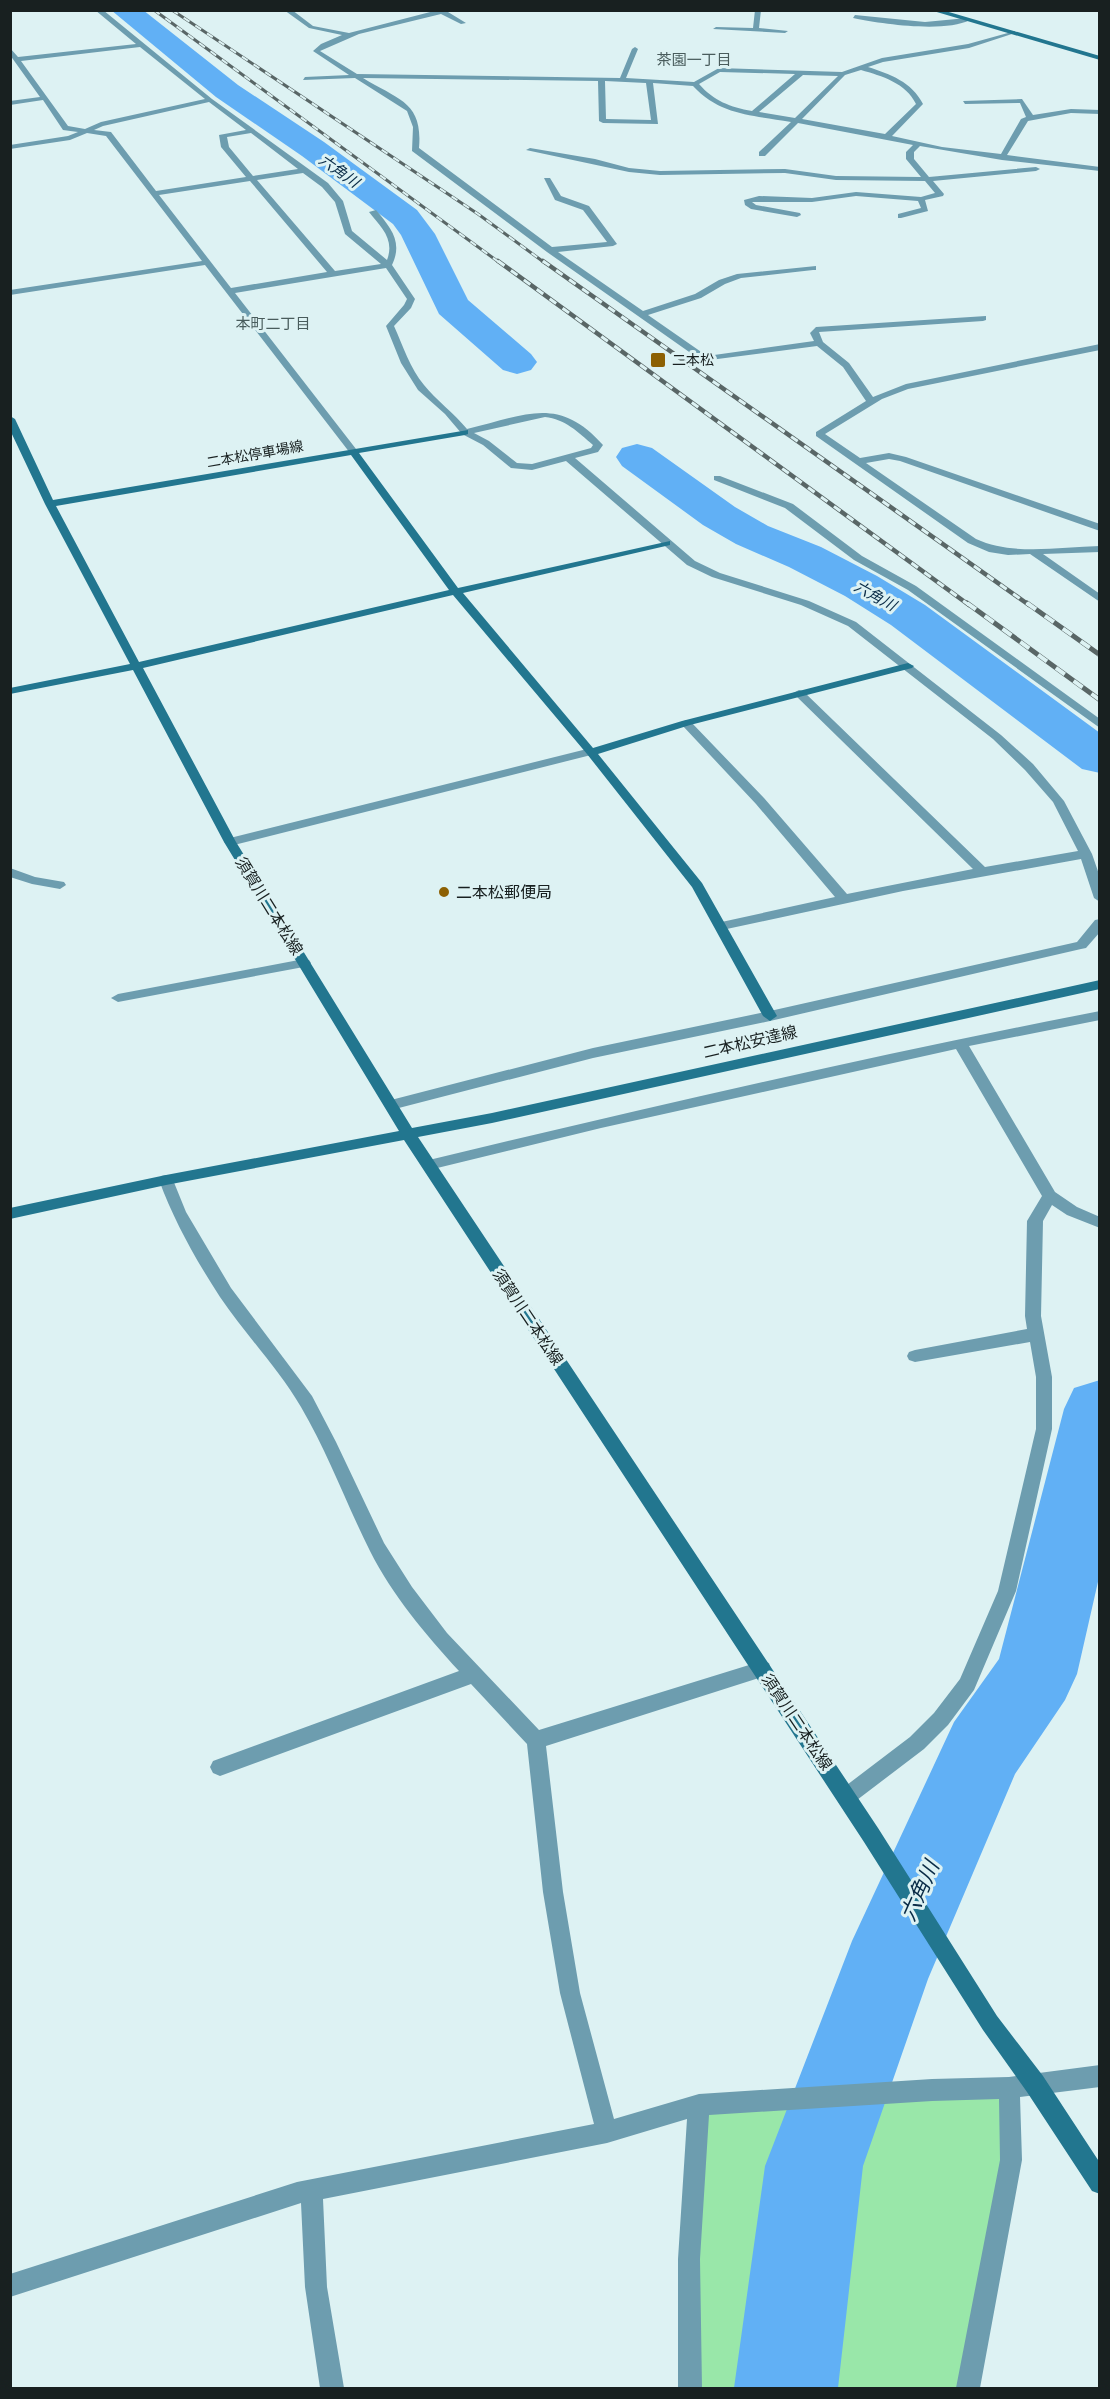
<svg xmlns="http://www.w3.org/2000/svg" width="1110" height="2399" font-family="'DM Sans','Noto Sans JP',sans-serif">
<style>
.green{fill:#99e7a9}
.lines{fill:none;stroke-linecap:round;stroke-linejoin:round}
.river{fill:#61b0f5;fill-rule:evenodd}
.street{fill:#6d9daf;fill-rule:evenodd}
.secondary{fill:#22768f;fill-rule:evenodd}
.rail-far2-casing{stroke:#596666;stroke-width:3}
.rail-far1-casing{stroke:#596666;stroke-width:4.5}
.rail-casing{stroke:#596666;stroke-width:5}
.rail-far2{stroke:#ddf2f3;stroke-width:2;stroke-dasharray:7;stroke-linecap:butt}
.rail-far1{stroke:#ddf2f3;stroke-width:3;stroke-dasharray:8;stroke-linecap:butt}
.rail{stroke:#ddf2f3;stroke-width:4;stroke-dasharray:11;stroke-linecap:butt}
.poi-dot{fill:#8c6003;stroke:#ddf2f3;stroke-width:2}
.labels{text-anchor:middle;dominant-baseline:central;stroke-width:6;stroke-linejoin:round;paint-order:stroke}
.far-poi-label{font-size:14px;fill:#182020;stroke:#ddf2f3;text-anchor:start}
.far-street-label{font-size:14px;fill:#182020;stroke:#ddf2f3}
.far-neighbourhood-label{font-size:15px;fill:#495c5c;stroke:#ddf2f3}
.far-water-label{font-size:15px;font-style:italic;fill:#092b46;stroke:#ddf2f3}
.poi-label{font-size:16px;fill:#182020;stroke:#ddf2f3;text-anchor:start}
.street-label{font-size:16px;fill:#182020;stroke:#ddf2f3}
.near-water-label{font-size:21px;font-style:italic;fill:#092b46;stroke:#ddf2f3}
</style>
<rect width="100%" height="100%" fill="#ddf2f3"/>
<path class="green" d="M1009,2088L1011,2160L968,2388H690L689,2259L699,2105Z"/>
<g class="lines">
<g class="river">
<path d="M111,10H143L238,85L324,142L417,210L435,234L468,300L531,354L537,362L531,370L517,374L503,370L439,314L401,235L393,224L302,156L216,97Z"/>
<path d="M637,444L652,448L735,507L768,526L821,547L877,576L925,605L1100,733V773L1082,769L891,625L845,596L789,567L736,544L703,525L622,466L616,457L622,448Z"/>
<path d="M1100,1380V1573L1077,1674L1065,1700L1015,1774L928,1979L863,2166L838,2388H734L765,2166L852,1941L954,1722L999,1659L1064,1409L1074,1388Z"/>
</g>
<g class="street">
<path d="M95,10H103L212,99L328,183L343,201L352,231L387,260C395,239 381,227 369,212L376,210C391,228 403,242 392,265L415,299L411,308L394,326C403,346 410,368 424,385C436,400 454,413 467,429C524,416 558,394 603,445L598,452L575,458L695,561L720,573L809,601L856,622L1001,735L1033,764L1064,801L1092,854L1100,877V902L1094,898L1081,859L903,891L722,930L717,929L715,926L717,923L835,897L756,804L682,725L680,723L686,720L690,721L764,798L847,894L973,869L795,695L793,693L799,690L803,691L985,867L1078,851L1053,802L1025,770L993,739L848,626L801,605L712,577L687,565L566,461L532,470L511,468L483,445L462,434L445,414L418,390L401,363L386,326L404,305L407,299L386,268L235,293L356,449V453H350L205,265L10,295V290L202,261L106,136L87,133L70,140L10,149V145L68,136L78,132L63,130L43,100L10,105V101L40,97L10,55V48L18,57L136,44ZM140,47L205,99L101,122L85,129L68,126L21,61ZM209,102L246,130L219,135L221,147L246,177L156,191L111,132L94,130L103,126ZM251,133L298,169L253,176L229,147L227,137ZM303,173L322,187L335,202L345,234L381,264L335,271L257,180ZM250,181L327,272L231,288L159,195ZM545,417C565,419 578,432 593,445L591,448L532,464L517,463L489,441L474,433Z"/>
<path d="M284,10H292L313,26L349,33L438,10H452L448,12L466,23L461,24L441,14L359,34L320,51L357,74L620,78L632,49L635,47L638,49L626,78L694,82L719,68L842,72L882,58L968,44L1015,31V33L969,48L883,62L868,67C890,74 912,82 923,104L892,136L942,147L1001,154L1021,119L1026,117L1020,103L965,104L963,101L1022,99L1033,115L1071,109L1100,110V114L1071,113L1028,121L1007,155L1100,167V171L1002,160L920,146L914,152V159L929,177L1036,167L1040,169L1036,171L933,181L944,194L943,196L925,200L928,211L901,218H898V214L921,208L918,201L856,196L812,202H752L756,205L800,213L801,215L797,217L751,209L745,205L744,200L759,196L812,198L856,192L921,197L935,193L925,181L836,180L785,173L660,175L629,172L526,150L530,148L595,159L629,168L660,171L785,169L836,176L921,177L906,159V152L913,145L798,123L765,156H759V152L791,122C753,115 721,116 693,86L653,83L658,124L603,123L599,121L598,81L363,78C399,100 423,102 419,148L552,247L607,242L583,210L555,200L544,178H550L561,196L589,206L617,244L613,246L558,252L643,311L695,294L719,280L737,274L816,266V270H813L741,278L725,284L701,298L648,315L707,356L814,341L810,333L816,327L986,316V320L983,321L819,332L823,342L849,363L873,397L906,384L1100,344V350L908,389L882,399L825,434L860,458L889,453L906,457L1100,524V531L900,461L889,459L866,463L976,539C1013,556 1059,547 1100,546V552L1043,554L1100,594V602L1030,554L1008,555L989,552L968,543L816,436V432L866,401L843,367L817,346L702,361L547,252L412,151L413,127L407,111L355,78L303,80L305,77L349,75L313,51L321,44L342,35L309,28ZM861,70C882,76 906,83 916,104L885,134L802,119L845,75ZM720,72L795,74L752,111C730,107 714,101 699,84ZM803,75L838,76L795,118L759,112ZM605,81L646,83L651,120L606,119Z"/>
<path d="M755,10H761L759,28L788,31L785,33L713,29L716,27L753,28Z"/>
<path d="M855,15L925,22L967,18L970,20C944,33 882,24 853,18Z"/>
<path d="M714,476H720L793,504L862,556L916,586L1100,719V728L908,590L854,560L785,508L714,480Z"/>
<path d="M591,748L597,752L595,754L230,846L224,842L226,839Z"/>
<path d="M10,868L35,877L64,882L66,885L60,889L32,884L10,877Z"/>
<path d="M1100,919V932L1086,948L1081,949L770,1021L593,1058L391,1110L384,1105L391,1100L593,1048L770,1011L1077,942L1095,920Z"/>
<path d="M304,959L309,960L311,963L309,966L118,1002L111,998L118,994Z"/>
<path d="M1100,1011V1020L969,1046L1055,1192L1077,1207L1100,1217V1228L1067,1215L1052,1205L1043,1221L1041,1316L1052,1377V1429L1016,1591L974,1690L948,1725L924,1749L853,1803L846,1806L839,1803L836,1797L839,1791L910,1737L934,1713L960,1679L998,1591L1036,1429V1377L1030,1342L915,1362L909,1360L907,1356L909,1352L915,1350L1027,1329L1025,1316L1027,1221L1042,1196L956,1049L601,1128L429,1170L422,1165L429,1160C652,1106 875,1055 1100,1011Z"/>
<path d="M166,1175L171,1176L173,1180L186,1212L231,1288L312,1396L336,1442L384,1543L412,1587L447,1633L539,1730L762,1661L769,1663L771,1669L769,1675L762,1677L546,1746L563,1892L580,1993L614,2119L699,2094L932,2079L1009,2077L1100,2065V2087L1020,2097L1022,2160L980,2388H956L1000,2160L999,2099L932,2101L709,2115L700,2259L702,2388H678V2259L687,2119L607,2143L323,2199L327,2287L344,2388H320L305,2287L301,2203L10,2297V2274L297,2182L594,2124L560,1993L543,1892L527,1744L471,1684L220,1776L213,1773L210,1767L213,1761L459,1671C426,1635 392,1595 370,1551C346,1503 328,1453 301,1407C278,1368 245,1334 220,1297C196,1260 174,1221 159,1180L161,1176Z"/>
</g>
<g class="secondary">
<path d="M930,10H942L1100,56V60Z"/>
<path d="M10,416L15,419L53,500L468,430V434L465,435L359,453L458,588L670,541V545L463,593L593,748L682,721L904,664L908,663L914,666L912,668L690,725L598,754L702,883L777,1016L770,1021L763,1016L692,887L587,754L453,595L143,668L236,842L412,1128L492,1113L1100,980V989L492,1123L418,1137L878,1828L997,2016L1043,2076L1100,2163V2194L1092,2191L1027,2092L983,2030L864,1842L404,1140L166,1185L10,1219V1208L166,1175L399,1131L224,842L133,670L10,694V688L130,664L45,504L10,430ZM351,455L449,590L139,662L56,506Z"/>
</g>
<g class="rail-far2-casing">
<g id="rail-far2">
<path d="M154,10L500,263"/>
<path d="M172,10L478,214L545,263"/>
</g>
</g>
<g class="rail-far1-casing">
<g id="rail-far1">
<path d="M498,261L969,605"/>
<path d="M543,261L1029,605"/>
</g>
</g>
<g class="rail-casing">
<g id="rail">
<path d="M967,603L1100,700"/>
<path d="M1027,603L1100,655"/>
</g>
</g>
<use href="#rail-far2" class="rail-far2"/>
<use href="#rail-far1" class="rail-far1"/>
<use href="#rail" class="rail"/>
</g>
<g class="poi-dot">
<rect x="650" y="352" width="16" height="16" rx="3"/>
<circle cx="444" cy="892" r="6"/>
</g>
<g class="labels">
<g class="far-poi-label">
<text x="672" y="360">二本松</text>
</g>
<g class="far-street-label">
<text transform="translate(255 454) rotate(-10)">二本松停車場線</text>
</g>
<g class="far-neighbourhood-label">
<text x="694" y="60">茶園一丁目</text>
<text x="273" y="324">本町二丁目</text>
</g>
<g class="far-water-label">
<text transform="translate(339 171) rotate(35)">六角川</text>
<text transform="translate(875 596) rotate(29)">六角川</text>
</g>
<g class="poi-label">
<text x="456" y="892">二本松郵便局</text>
</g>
<g class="street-label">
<text transform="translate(269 906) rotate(58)">須賀川二本松線</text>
<text transform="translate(750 1042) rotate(-13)">二本松安達線</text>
<text transform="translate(528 1317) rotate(56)">須賀川二本松線</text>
<text transform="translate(797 1722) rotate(56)">須賀川二本松線</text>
</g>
<g class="near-water-label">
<text transform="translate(920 1891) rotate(-66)">六角川</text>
</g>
</g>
<rect width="1110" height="2399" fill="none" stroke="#182020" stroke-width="24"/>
</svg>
